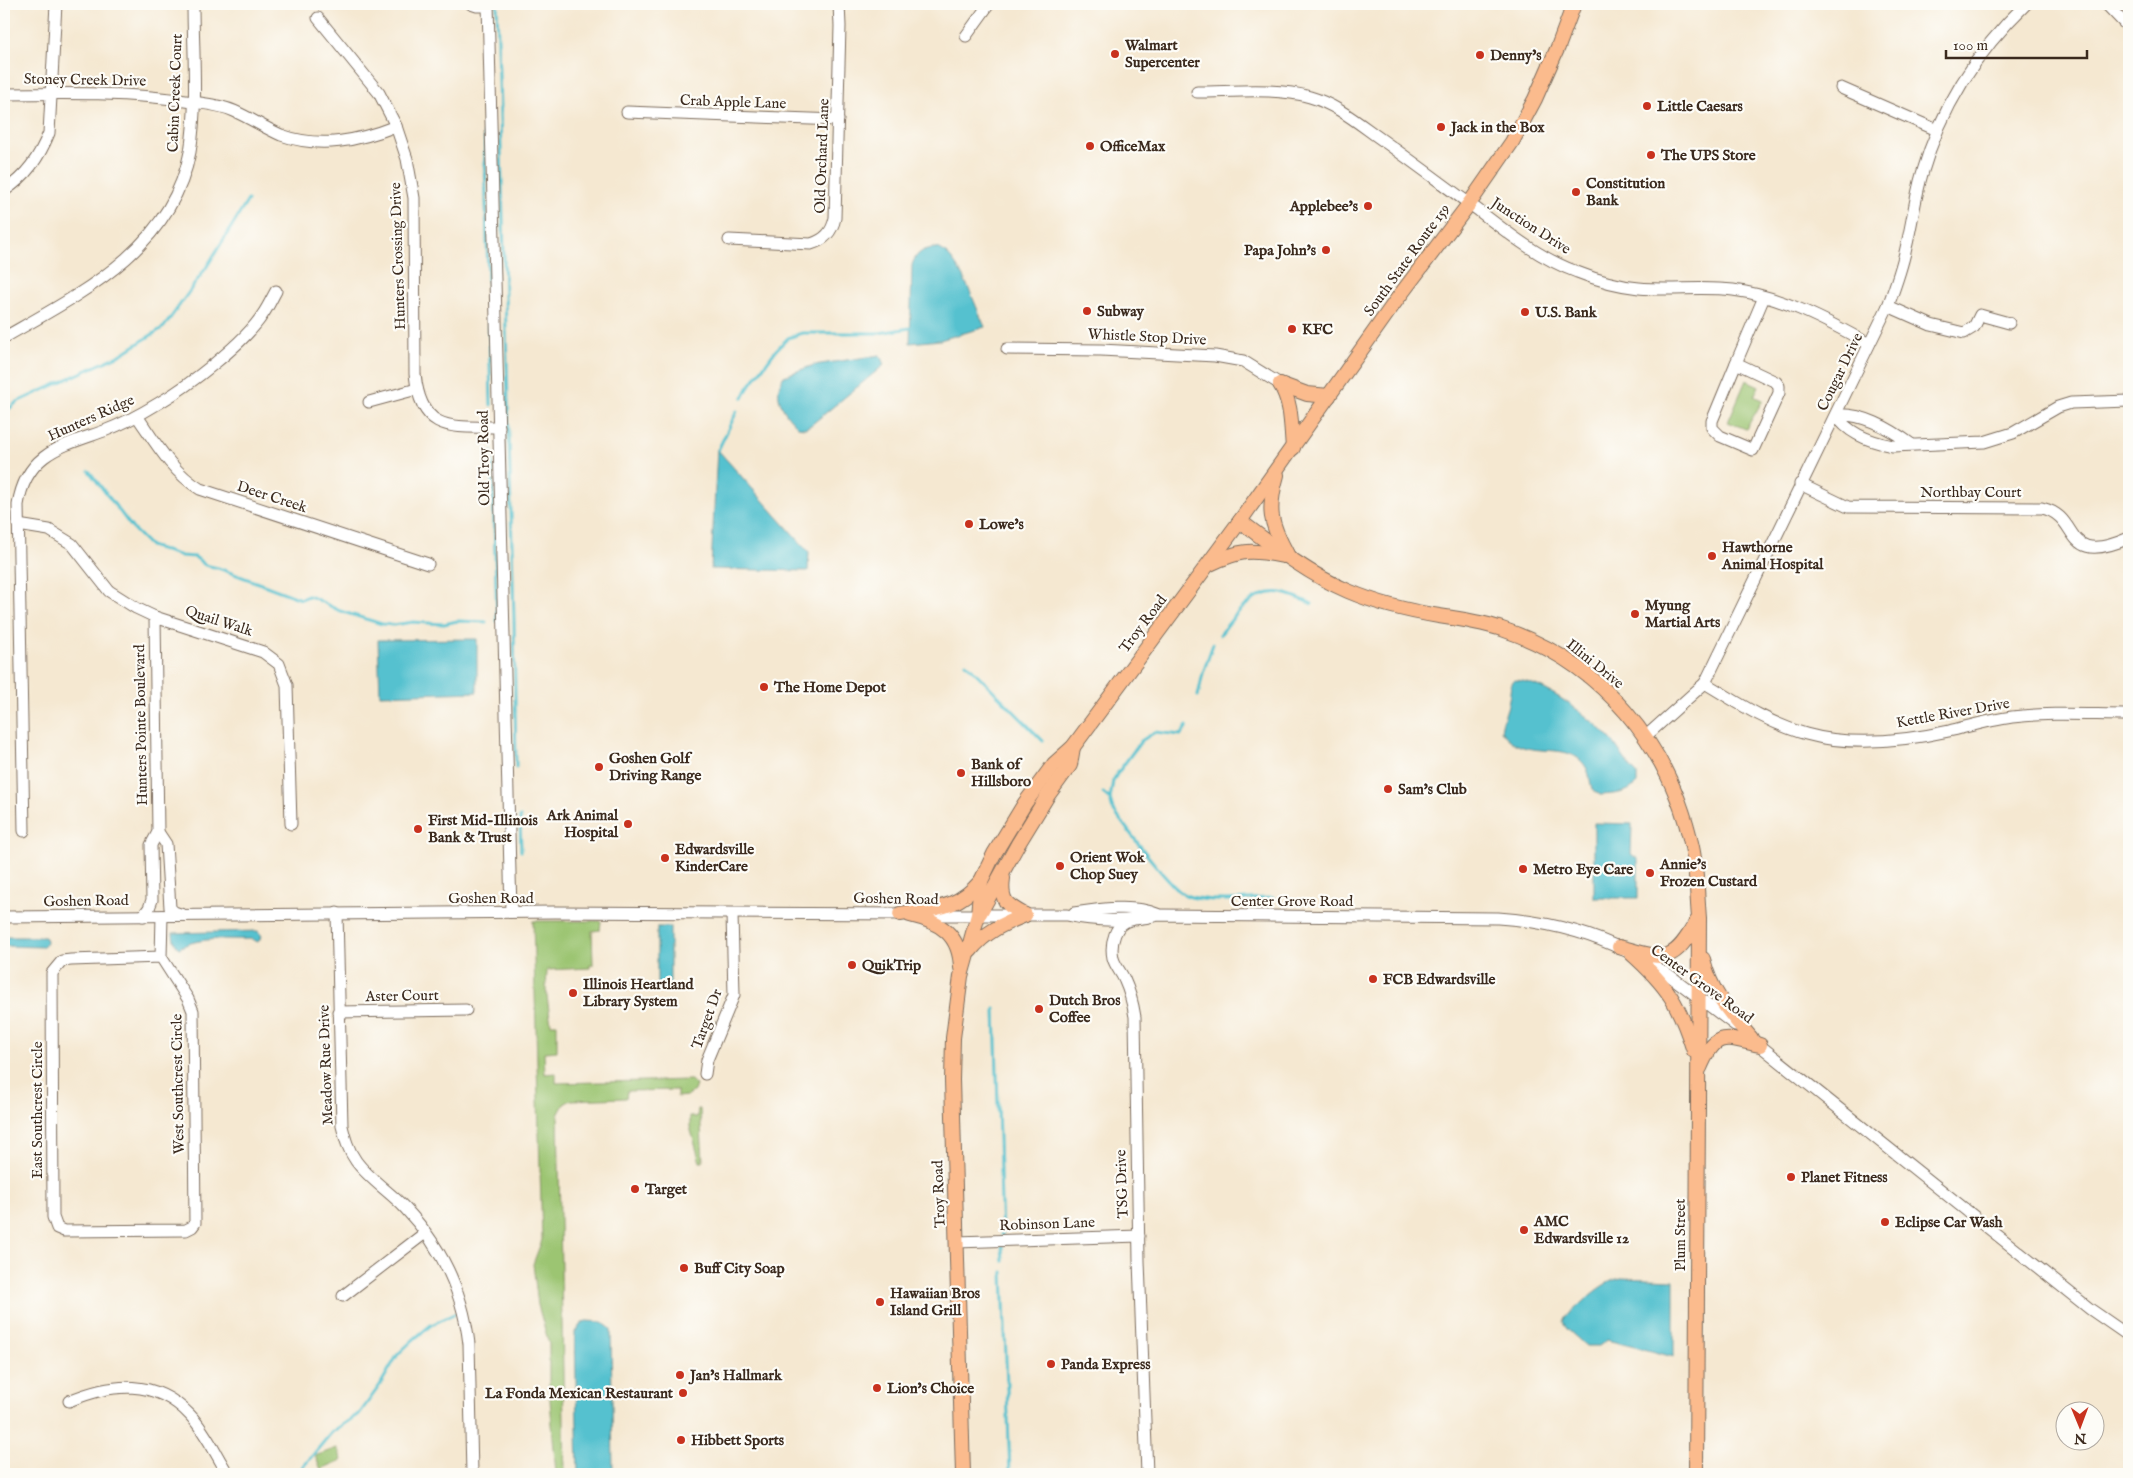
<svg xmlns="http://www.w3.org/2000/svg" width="2133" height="1478" font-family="'IM FELL English',serif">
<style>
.green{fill:#9cc572;stroke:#6c7848}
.water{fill:#55c1cf;stroke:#487676}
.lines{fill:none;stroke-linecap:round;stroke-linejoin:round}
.stream{stroke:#55c1cf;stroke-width:3}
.minor-casing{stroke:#7c6c5d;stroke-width:13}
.major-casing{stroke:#7c6c5d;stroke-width:16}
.minor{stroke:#fff;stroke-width:11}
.major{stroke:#fbbb8d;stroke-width:14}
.poi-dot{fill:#c8321e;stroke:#fdfcf7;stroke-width:2}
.labels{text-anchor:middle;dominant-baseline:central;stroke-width:4.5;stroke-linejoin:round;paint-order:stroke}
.poi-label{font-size:15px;font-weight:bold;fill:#3b2a1e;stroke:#fdfcf7;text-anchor:start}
.street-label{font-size:15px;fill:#3b2a1e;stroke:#fdfcf7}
</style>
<rect width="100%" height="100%" fill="#fdfcf7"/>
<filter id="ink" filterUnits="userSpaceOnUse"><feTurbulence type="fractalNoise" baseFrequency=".02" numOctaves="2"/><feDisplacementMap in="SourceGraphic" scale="10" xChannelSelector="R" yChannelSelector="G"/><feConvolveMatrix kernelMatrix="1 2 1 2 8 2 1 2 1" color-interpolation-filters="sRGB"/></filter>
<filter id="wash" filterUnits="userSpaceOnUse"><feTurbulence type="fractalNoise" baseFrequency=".0096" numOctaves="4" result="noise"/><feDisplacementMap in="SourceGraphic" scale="20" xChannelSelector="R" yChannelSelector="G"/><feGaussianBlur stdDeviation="1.12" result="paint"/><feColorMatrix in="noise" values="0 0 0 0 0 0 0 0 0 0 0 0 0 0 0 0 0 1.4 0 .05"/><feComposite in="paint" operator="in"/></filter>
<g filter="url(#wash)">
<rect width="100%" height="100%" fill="#f5e8d1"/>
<g class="green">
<path d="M1746,380L1759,386L1754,396L1763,400L1746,429L1728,422Z"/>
<path d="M533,921H601L600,930L592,931L593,965H590V968L547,970L546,990L551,1024H557V1051L544,1052L545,1074L556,1073V1083L691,1080L696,1085L694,1091L687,1096L677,1097V1090L627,1091L626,1098L571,1100L564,1104L558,1115L565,1474H556L549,1387V1344L538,1305L533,1264L542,1240Z"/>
<path d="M698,1109H700L703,1162H700L690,1127V1117H697Z"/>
<path d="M337,1448L342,1460L321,1469L315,1456Z"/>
</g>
<g class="water">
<path d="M937,248C959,254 975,306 985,327L940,340L910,343L912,265C916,252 925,248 937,248Z"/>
<path d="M880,355L884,365L811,425L805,428L798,427C784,414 771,395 784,376L814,365Z"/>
<path d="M717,449L809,552L808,571L711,569Z"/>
<path d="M477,639V692L380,695L378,640Z"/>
<path d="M1514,680C1542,680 1590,717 1609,737C1620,749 1625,763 1637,774V783C1628,794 1614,794 1600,795L1592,789C1590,783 1590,775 1587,769C1574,744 1545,754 1523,747C1513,744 1507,738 1501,731C1502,719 1508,710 1509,699C1511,691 1509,687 1514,680Z"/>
<path d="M1594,823L1632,824L1631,854L1638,859V898H1594Z"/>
<rect x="657" y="927" width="13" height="58"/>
<path d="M258,931L262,936L258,942L252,939C229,940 200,936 179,948C175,946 173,937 173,933Z"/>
<path d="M4,937H45L46,942L43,947L4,946Z"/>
<path d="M1621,1278L1674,1280V1357L1607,1340L1599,1346H1586L1567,1329L1563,1323L1565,1318C1581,1304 1600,1282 1621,1278Z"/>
<path d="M586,1321L602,1322L611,1329L613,1474H578L575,1332L581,1324Z"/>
</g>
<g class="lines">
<g class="stream">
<path d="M497,4L514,619L516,767"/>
<path d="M484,117L491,405"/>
<path d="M743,398L748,388L776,350L788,338L802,333H879L910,328"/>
<path d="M4,413L17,402L120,355L164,327L206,268L248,200"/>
<path d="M718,450L737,411"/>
<path d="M492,452L497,621"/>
<path d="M89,471L133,529L150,546L181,556L195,557L205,565L218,568L301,599L308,596L312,597L340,611L382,624L393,625L413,622L444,624L457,621L486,622"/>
<path d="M1220,635C1234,615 1254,589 1282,593C1293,595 1303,600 1312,604"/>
<path d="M966,663L1043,741"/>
<path d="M1198,696L1203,673L1213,644"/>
<path d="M1103,793L1110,799L1113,810C1124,825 1172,890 1185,895C1208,904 1247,898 1273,898"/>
<path d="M1110,799L1113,781L1117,774L1141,741L1155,732L1181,735L1187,726"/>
<path d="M520,817L521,851"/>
<path d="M995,1009L1002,1235"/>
<path d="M1002,1246L1003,1261"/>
<path d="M1003,1272L1010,1474"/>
<path d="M297,1474L332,1432L360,1413L380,1385L398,1354L413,1340L431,1325L456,1313"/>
</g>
</g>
</g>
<g filter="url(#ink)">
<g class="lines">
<g class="minor-casing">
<g id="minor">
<path d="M471,4L477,6H488"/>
<path d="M488,4L511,912"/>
<path d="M2106,4L2129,28"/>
<path d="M318,18L379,93L396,126L407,159L414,198L415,374C421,433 451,427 499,427"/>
<path d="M966,36L989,4"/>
<path d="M1841,88L1937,130"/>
<path d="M1197,92C1232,92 1277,87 1310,97C1335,104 1357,122 1378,137C1412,161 1445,186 1478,210C1509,234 1541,259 1577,272C1597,280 1618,286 1639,288C1671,291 1702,286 1733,290C1781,296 1828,321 1869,344"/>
<path d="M4,94C67,93 130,92 193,102C207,104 221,105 234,111C250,118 265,128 281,135C320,149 358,141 396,126"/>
<path d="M627,112L838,120"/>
<path d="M4,191C26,176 39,158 49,133L56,4"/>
<path d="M729,240L811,244C825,240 832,232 835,218L840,26L839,4"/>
<path d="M1888,306L1931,325L1964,333L1974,327L1980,315L2009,323"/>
<path d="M5,337C82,293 172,248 190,152C198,104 193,52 193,4"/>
<path d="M1007,349L1101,350L1215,356L1243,361L1280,384"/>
<path d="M1736,363L1776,382L1779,386V393L1753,450L1720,436L1712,428V421Z"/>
<path d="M1736,363L1764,297"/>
<path d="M369,402L417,389"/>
<path d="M137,416C155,442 172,472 200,489L428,564"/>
<path d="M1911,444C1889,428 1863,413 1836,415C1848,434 1871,442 1893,446L1984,442L2013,433L2058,407L2071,403L2129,401"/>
<path d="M1800,484L1848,507L2042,508C2083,517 2060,568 2129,538"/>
<path d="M18,525L49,530L72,544L109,591L136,608L155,617L263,652L279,664L287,685L291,824"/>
<path d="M1705,683C1738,703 1770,724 1806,734C1852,747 1904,741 1949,731C1970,726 1990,720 2012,717C2051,712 2090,715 2129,715"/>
<path d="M1646,736L1705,683L1888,306C1895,287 1902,268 1906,248C1912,224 1915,198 1922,174C1941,108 1977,51 2026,4"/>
<path d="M24,831L18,505C26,453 62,446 104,431C123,424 141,414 159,403C188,386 245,343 263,314C268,307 272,298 276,291"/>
<path d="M158,832L166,844L170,908L174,912L183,915"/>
<path d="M337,913L342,1126C345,1138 348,1150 356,1161C369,1179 390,1192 405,1208C441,1246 463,1292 469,1344L472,1474"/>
<path d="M1074,913C1099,909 1133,904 1157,914"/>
<path d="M923,915H1067C1096,922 1130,922 1159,915L1498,918C1542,921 1586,931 1626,951"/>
<path d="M143,916L149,908L152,900L151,845L158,832L155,617"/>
<path d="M4,917L555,912L907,914"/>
<path d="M1131,920C1115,922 1110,944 1113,958C1115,966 1121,972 1124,979C1130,992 1133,1004 1135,1017L1139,1261L1147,1474"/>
<path d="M161,957L71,960L62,961L52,973L53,1217L57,1228L64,1231L186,1230L192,1227L195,1223L193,1011L188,999L161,957L162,916"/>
<path d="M1642,959L1669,975L1735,1025"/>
<path d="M338,1012L466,1010"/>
<path d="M1753,1040L2090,1309L2129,1336"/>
<path d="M705,1074L707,1060L734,995L732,914"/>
<path d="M957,1242L1139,1236"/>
<path d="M343,1296L425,1233"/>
<path d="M69,1401C112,1383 155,1378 190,1415C206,1432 216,1455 228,1474"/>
</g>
</g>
<g class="major-casing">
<g id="major">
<path d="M1280,384C1292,403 1291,425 1293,448"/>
<path d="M1280,384L1307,394L1329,396"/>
<path d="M1277,475C1267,510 1270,523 1287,554"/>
<path d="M1240,521C1274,547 1308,574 1348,591C1376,603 1408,611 1439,616C1461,619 1481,622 1502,629C1601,662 1670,745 1692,847C1697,870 1697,894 1699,918L1696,1474"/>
<path d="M1210,564C1240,550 1250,549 1283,556"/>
<path d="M1003,878C1000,901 1006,905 1025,915"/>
<path d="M980,913L1018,844L1048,795L1070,765L1073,747"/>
<path d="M900,914C935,908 956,910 981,881"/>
<path d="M910,915C940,922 960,934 961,968"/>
<path d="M1619,947C1665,959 1672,966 1697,921"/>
<path d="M970,951C985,932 1003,924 1025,915"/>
<path d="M1631,953C1668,986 1679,1004 1694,1051"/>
<path d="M1703,959C1711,993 1729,1012 1751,1038"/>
<path d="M1700,1068C1716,1030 1725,1037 1760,1045"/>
<path d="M963,1474L952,1080L953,1038L961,976L978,915L981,881L994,854L1025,803L1054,764L1073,747L1240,521L1398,298L1469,204L1512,142L1535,99L1558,47L1574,4"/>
</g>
</g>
<use href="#minor" class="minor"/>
<use href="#major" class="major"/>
</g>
</g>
<g class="poi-dot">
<circle cx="1115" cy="54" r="5"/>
<circle cx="1480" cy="55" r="5"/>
<circle cx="1647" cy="106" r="5"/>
<circle cx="1441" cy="127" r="5"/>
<circle cx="1090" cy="146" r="5"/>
<circle cx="1651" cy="155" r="5"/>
<circle cx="1576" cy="192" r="5"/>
<circle cx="1368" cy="206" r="5"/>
<circle cx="1326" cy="250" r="5"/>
<circle cx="1087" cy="311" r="5"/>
<circle cx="1525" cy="312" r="5"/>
<circle cx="1292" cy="329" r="5"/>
<circle cx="969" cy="524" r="5"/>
<circle cx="1712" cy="556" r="5"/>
<circle cx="1635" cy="614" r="5"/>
<circle cx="764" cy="687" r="5"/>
<circle cx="599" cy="767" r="5"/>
<circle cx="961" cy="773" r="5"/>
<circle cx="1388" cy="789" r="5"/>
<circle cx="628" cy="824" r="5"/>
<circle cx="418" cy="829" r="5"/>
<circle cx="665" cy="858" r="5"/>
<circle cx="1060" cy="866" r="5"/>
<circle cx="1523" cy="869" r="5"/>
<circle cx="1650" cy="873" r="5"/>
<circle cx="852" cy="965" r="5"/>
<circle cx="1373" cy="979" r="5"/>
<circle cx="573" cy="993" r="5"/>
<circle cx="1039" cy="1009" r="5"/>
<circle cx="1791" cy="1177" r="5"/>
<circle cx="635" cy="1189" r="5"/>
<circle cx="1885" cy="1222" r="5"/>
<circle cx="1524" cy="1230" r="5"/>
<circle cx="684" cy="1268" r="5"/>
<circle cx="880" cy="1302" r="5"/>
<circle cx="1051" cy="1364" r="5"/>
<circle cx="680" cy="1375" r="5"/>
<circle cx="877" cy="1388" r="5"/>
<circle cx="683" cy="1393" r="5"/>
<circle cx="681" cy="1440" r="5"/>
</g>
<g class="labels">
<g class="poi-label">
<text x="1125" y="45">Walmart<tspan x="1125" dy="17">Supercenter</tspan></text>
<text x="1490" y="55">Denny's</text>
<text x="1657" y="106">Little Caesars</text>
<text x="1451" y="127">Jack in the Box</text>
<text x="1100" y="146">OfficeMax</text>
<text x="1661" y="155">The UPS Store</text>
<text x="1586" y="183">Constitution<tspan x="1586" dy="17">Bank</tspan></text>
<text x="1358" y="206" text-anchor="end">Applebee's</text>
<text x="1316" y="250" text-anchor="end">Papa John's</text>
<text x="1097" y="311">Subway</text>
<text x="1535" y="312">U.S. Bank</text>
<text x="1302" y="329">KFC</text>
<text x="979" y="524">Lowe's</text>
<text x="1722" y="547">Hawthorne<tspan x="1722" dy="17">Animal Hospital</tspan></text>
<text x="1645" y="605">Myung<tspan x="1645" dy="17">Martial Arts</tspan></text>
<text x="774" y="687">The Home Depot</text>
<text x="609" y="758">Goshen Golf<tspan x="609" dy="17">Driving Range</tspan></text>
<text x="971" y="764">Bank of<tspan x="971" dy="17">Hillsboro</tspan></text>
<text x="1398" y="789">Sam's Club</text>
<text x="618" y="815" text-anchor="end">Ark Animal<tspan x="618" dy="17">Hospital</tspan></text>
<text x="428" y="820">First Mid-Illinois<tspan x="428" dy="17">Bank &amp; Trust</tspan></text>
<text x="675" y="849">Edwardsville<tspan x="675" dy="17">KinderCare</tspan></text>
<text x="1070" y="857">Orient Wok<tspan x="1070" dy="17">Chop Suey</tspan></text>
<text x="1660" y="864">Annie's<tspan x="1660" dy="17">Frozen Custard</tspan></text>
<text x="1533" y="869">Metro Eye Care</text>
<text x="862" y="965">QuikTrip</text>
<text x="1383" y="979">FCB Edwardsville</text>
<text x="583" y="984">Illinois Heartland<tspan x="583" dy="17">Library System</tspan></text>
<text x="1049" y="1000">Dutch Bros<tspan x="1049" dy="17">Coffee</tspan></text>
<text x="1801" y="1177">Planet Fitness</text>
<text x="645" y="1189">Target</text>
<text x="1534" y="1221">AMC<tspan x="1534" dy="17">Edwardsville 12</tspan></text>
<text x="1895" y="1222">Eclipse Car Wash</text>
<text x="694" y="1268">Buff City Soap</text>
<text x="890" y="1293">Hawaiian Bros<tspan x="890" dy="17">Island Grill</tspan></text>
<text x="1061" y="1364">Panda Express</text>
<text x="690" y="1375">Jan's Hallmark</text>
<text x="887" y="1388">Lion's Choice</text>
<text x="673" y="1393" text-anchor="end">La Fonda Mexican Restaurant</text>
<text x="691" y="1440">Hibbett Sports</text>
</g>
<g class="street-label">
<text transform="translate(85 80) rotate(1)">Stoney Creek Drive</text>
<text transform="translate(175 93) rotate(-88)">Cabin Creek Court</text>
<text transform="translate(733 102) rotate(2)">Crab Apple Lane</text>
<text transform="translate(822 156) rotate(-88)">Old Orchard Lane</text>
<text transform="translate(1531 226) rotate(33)">Junction Drive</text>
<text transform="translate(398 256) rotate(-92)">Hunters Crossing Drive</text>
<text transform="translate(1407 260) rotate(-54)">South State Route 159</text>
<text transform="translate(1147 337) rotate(3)">Whistle Stop Drive</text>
<text transform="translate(1840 372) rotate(-64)">Cougar Drive</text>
<text transform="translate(91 418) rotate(-24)">Hunters Ridge</text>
<text transform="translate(484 458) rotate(-91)">Old Troy Road</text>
<text x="1971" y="492">Northbay Court</text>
<text transform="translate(272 497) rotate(18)">Deer Creek</text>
<text transform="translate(219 621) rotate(18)">Quail Walk</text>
<text transform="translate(1143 624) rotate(-53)">Troy Road</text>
<text transform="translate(1595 664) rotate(39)">Illini Drive</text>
<text transform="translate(1953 713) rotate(-10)">Kettle River Drive</text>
<text transform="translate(141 725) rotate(-91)">Hunters Pointe Boulevard</text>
<text x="491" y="898">Goshen Road</text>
<text transform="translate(896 899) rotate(1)">Goshen Road</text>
<text transform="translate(86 901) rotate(-1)">Goshen Road</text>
<text x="1292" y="901">Center Grove Road</text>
<text transform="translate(1702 984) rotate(36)">Center Grove Road</text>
<text transform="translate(402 996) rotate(-1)">Aster Court</text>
<text transform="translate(707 1019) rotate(-70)">Target Dr</text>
<text transform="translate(326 1065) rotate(-92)">Meadow Rue Drive</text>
<text transform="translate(178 1084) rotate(-91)">West Southcrest Circle</text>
<text transform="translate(37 1110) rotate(-90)">East Southcrest Circle</text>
<text transform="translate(1122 1184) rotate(-92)">TSG Drive</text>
<text transform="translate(939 1194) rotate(-92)">Troy Road</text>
<text transform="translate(1047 1224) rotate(-2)">Robinson Lane</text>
<text transform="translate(1680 1235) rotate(-90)">Plum Street</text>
</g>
</g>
<rect width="2133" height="1478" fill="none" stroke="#fdfcf7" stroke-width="20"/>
<g transform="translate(2080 1426) rotate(179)"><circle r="24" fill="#fdfcf7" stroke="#afa8a0"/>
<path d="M0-4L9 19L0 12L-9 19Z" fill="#c8321e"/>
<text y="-8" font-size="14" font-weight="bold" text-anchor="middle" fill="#3b2a1e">N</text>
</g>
<path d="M1946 50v8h141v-8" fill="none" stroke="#3b2a1e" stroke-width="2.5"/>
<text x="1953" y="50" font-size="15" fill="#3b2a1e" stroke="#fdfcf7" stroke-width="4" paint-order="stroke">100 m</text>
</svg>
